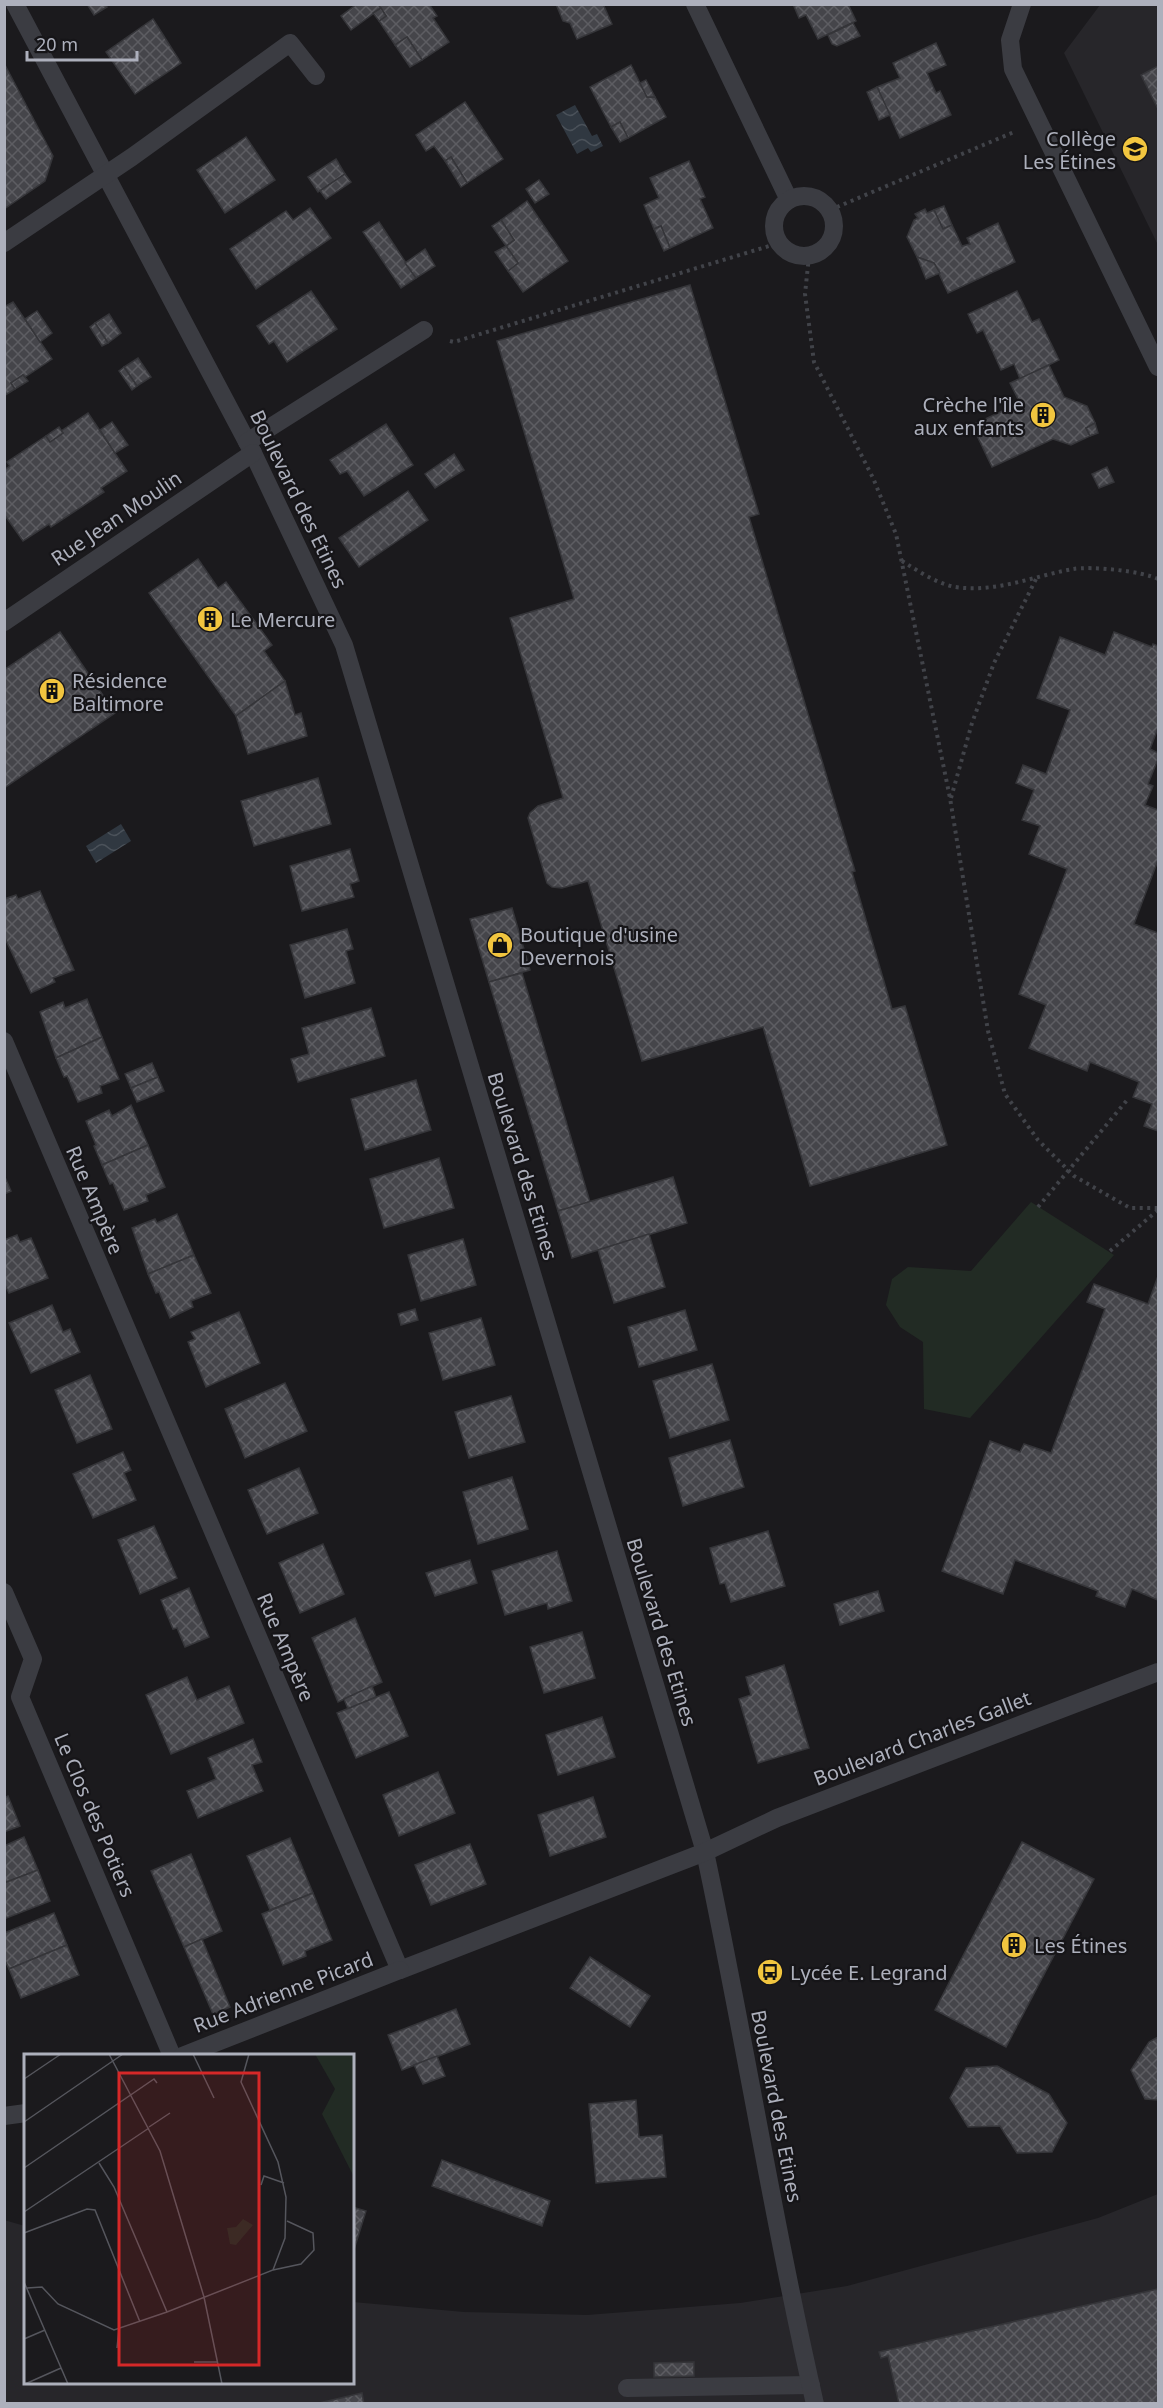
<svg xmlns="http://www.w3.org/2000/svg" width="1163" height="2408" font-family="'Noto Sans',sans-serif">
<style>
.built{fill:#27262a}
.green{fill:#222b24}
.water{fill:url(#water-waves)}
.building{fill:url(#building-cross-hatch);stroke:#353539;stroke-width:1.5}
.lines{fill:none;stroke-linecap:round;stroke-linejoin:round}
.path{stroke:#414349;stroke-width:4;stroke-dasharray:3 4.5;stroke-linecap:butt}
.service{stroke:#3b3c42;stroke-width:18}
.minor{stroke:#3b3c42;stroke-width:18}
.labels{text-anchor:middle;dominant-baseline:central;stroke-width:4.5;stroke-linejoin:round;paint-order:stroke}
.poi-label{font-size:20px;fill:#adb0bc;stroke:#161518;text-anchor:start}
.street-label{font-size:20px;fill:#adb0bc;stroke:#161518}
.inset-road{fill:none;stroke:#55565d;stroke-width:1.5}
.view{fill:#d62828;fill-opacity:0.15;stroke:#d62828;stroke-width:3}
.inset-edge{fill:none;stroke:#adb0bc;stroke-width:3}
</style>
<defs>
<pattern id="water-waves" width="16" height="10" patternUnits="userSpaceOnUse" patternTransform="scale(1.5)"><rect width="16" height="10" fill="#303841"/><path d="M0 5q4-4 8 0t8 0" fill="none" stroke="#4b525a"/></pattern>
<pattern id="building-cross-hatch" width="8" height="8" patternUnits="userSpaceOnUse" patternTransform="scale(1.5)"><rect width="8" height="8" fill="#45454a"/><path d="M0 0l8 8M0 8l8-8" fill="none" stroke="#5d5d62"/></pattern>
</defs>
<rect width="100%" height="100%" fill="#1b1a1d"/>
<g class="built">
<path d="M1100,5H1158V245L1064,53Z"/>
<path d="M1158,2194V2403H5L4,2220L25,2226L26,2382H352L353,2302L464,2312L587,2315L740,2303L847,2286L1098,2218Z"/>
</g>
<path class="green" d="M1031,1202L1114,1255L970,1418L924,1409L923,1342L900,1327L886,1305L892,1279L908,1267L971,1271Z"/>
<g class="water">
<path d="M575,105L592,136L597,134L603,146L591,152L588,148L577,154L556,115Z"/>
<path d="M121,824L131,841L96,863L86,846Z"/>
</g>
<g class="building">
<path d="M87,4H105L107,7L94,15Z"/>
<path d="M357,4H378L381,8L351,30L341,16Z"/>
<path d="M378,4H429L437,16L433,18L449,42L422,60L407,37L395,45L379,21L386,16Z"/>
<path d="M556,4H603L612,24L577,39L570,23L563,21Z"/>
<path d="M793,4H848L856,21L818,39L806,15L799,18Z"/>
<path d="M381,8L386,16L379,21L373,13Z"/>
<path d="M153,19L181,63L135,94L106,52Z"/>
<path d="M853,23L860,36L837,46L832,44L828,35Z"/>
<path d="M407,37L422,60L410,67L395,45Z"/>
<path d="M936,43L946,65L927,73L936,93L940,91L951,115L900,138L877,87L900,78L893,63Z"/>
<path d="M5,65L53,156L45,181L4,209Z"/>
<path d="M631,65L647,97H655L666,117L628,138L620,122L611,127L590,87Z"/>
<path d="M1158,66V109L1141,75Z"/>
<path d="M646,80L655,97H647L640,83Z"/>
<path d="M877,87L890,115L879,120L867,92Z"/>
<path d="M465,102L503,159L467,183L451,157L445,161L434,146L426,151L416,135Z"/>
<path d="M620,122L628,138L620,142L611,127Z"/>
<path d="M246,137L275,180L225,213L197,170Z"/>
<path d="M451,157L467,183L461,187L445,161Z"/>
<path d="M336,159L345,174L318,192L308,177Z"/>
<path d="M689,161L705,197L700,199L713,228L670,248L661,226L654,229L644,205L659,198L650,178Z"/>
<path d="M345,174L351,182L326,199L320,191Z"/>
<path d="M539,180L549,194L535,203L526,189Z"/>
<path d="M527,201L568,261L523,292L508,271L518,263L506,246L514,240L501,220Z"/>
<path d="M944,206L952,225L943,229L934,210Z"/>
<path d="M310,208L331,238L256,289L230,249L286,211L293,220Z"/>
<path d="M925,209L927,213L934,210L943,229L952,225L962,246L970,244L967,238L998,223L1015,262L948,293L934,263L917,257L907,237L914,220L918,218L915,214Z"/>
<path d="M501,220L514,240L506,246L492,226Z"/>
<path d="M379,222L416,278L401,288L363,232Z"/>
<path d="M661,226L670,248L664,251L654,229Z"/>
<path d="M506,246L518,263L508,271L495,252Z"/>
<path d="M425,249L435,266L416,278L405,263Z"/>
<path d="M917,257L934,263L940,273L926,279Z"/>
<path d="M690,285L759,514L749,517L855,871L852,872L892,1009L905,1006L947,1145L810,1186L763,1027L642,1061L588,881L562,888L552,887L547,883L528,818L530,813L538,806L563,798L510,618L574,599L497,341Z"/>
<path d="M311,291L337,329L287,362L274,341L269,344L257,326Z"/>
<path d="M1017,291L1032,322L1039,319L1059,360L1020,379L1014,364L1001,370L983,330L977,333L968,314Z"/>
<path d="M13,302L52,359L25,377L23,375L11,383L15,389L4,396V307Z"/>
<path d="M37,311L52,333L40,342L25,319Z"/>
<path d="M109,314L121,333L108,343L95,323Z"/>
<path d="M95,323L108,343L102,346L90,327Z"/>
<path d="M138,358L151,377L137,386L124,367Z"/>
<path d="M1049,365L1064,397L1087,406L1095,423L1086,428L1090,436L1071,445L1053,439L992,467L972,425L1020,403L1010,383Z"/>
<path d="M124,367L137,386L132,390L119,371Z"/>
<path d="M23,375L28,381L15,389L11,383Z"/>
<path d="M88,413L127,471L101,488L104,492L51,527L49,524L23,541L4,514V470L10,466L7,462L46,436L50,442L63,433L61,431Z"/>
<path d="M112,422L128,445L115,453L100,430Z"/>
<path d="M1095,423L1098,433L1090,436L1086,428Z"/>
<path d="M386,424L413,465L364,496L347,471L340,474L330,460Z"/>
<path d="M59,427L63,433L50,442L46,436Z"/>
<path d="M454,454L464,470L435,488L425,474Z"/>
<path d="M1107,467L1114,482L1099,488L1092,474Z"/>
<path d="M408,491L428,520L359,567L339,538Z"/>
<path d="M198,559L218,588L226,582L272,645L264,651L285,681L236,716L149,593Z"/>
<path d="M60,632L115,713L4,788V670Z"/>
<path d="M1114,632L1152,647L1153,644L1158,646V728L1150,749L1158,753V759L1148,784L1153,786L1145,805L1158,810V860L1134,924L1158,933V1131L1144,1126L1152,1104L1133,1097L1139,1082L1090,1062L1087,1071L1029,1048L1046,1005L1019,994L1067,869L1029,854L1040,826L1022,820L1034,790L1016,783L1023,765L1046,774L1070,710L1037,698L1060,637L1105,655Z"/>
<path d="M285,681L295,715L301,713L307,736L248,754L236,716Z"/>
<path d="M318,778L331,824L254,846L241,801Z"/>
<path d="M350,849L359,881L350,884L354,897L302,911L290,866Z"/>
<path d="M40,891L74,970L53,978L55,982L31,993L4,936V899L16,895L18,899Z"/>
<path d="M512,908L530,970L489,982L470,919Z"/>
<path d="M347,929L353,949L346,951L355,983L305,998L290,945Z"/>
<path d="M522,973L590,1202L558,1211L489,982Z"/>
<path d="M87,999L102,1037L56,1058L40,1012L63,1002L65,1008Z"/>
<path d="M371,1008L385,1056L298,1082L291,1059L309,1054L302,1028Z"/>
<path d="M102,1037L119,1079L100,1086L102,1093L78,1102L67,1076L64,1077L56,1058Z"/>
<path d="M152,1063L158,1077L131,1088L125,1074Z"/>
<path d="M158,1077L164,1091L137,1102L131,1088Z"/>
<path d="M416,1080L431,1130L365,1150L351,1099Z"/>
<path d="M131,1105L148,1145L102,1165L94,1146L96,1145L86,1121L109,1110L112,1116Z"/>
<path d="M148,1145L165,1187L146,1195L148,1201L124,1210L113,1183L110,1184L102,1165Z"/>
<path d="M439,1158L454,1208L384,1228L370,1179Z"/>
<path d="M4,1175L11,1191L4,1194Z"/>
<path d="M673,1177L687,1223L572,1258L558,1211Z"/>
<path d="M177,1214L194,1255L148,1274L132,1228L155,1219L157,1223Z"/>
<path d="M649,1234L665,1287L614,1303L598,1250Z"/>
<path d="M17,1235L20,1242L31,1238L48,1278L9,1293L4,1283V1240Z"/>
<path d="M463,1239L476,1285L421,1301L408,1255Z"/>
<path d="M194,1255L211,1293L191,1301L193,1307L170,1318L159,1292L156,1293L148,1274Z"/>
<path d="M1158,1276V1600L1132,1589L1125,1607L1096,1596L1098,1591L1015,1560L1003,1594L942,1571L990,1441L1020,1452L1024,1444L1051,1453L1105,1309L1087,1302L1094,1284L1148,1304Z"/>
<path d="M52,1305L63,1332L70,1329L80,1352L31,1373L9,1323Z"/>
<path d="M415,1309L418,1320L401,1325L398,1314Z"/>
<path d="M685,1310L697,1350L639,1367L628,1327Z"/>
<path d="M239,1312L260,1363L206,1387L188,1342L195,1339L191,1332Z"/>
<path d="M481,1318L495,1365L443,1380L429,1333Z"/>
<path d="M712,1364L729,1420L670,1438L653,1381Z"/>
<path d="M90,1375L112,1429L77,1443L55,1390Z"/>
<path d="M285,1383L307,1431L245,1458L225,1409Z"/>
<path d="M511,1396L525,1442L469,1458L455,1412Z"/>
<path d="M730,1440L744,1487L683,1506L669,1458Z"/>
<path d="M123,1452L131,1470L124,1473L136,1500L93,1518L73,1474Z"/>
<path d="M299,1468L318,1513L267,1534L248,1490Z"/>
<path d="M512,1477L528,1529L478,1544L463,1492Z"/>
<path d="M154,1526L177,1578L140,1594L118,1540Z"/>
<path d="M768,1531L785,1586L731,1602L725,1583L720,1584L710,1548Z"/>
<path d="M323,1544L344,1594L300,1613L279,1563Z"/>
<path d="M557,1551L572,1601L548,1609L547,1603L505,1615L492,1571Z"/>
<path d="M470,1560L477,1583L435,1596L426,1573Z"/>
<path d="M189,1588L209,1637L185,1647L177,1628L173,1629L161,1600Z"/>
<path d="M878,1591L884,1611L840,1625L834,1604Z"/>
<path d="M355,1618L382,1682L338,1702L312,1638Z"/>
<path d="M582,1632L595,1678L544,1693L530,1647Z"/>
<path d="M784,1665L809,1748L758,1763L739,1699L751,1695L746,1677Z"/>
<path d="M187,1677L197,1700L229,1686L244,1723L171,1754L146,1695Z"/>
<path d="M372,1686L376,1697L348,1709L344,1699Z"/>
<path d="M389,1692L408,1736L356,1758L337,1713Z"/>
<path d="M602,1717L615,1757L558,1775L546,1735Z"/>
<path d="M253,1739L262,1762L252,1765L263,1791L198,1818L187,1791L216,1779L208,1758Z"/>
<path d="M438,1772L455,1813L399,1836L383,1795Z"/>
<path d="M8,1796L20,1826L4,1832V1798Z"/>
<path d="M593,1797L606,1837L550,1856L538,1815Z"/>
<path d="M24,1837L38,1870L4,1883V1846Z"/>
<path d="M290,1838L313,1893L270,1910L247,1856Z"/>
<path d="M1022,1842L1094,1879L1006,2047L935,2010Z"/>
<path d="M470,1844L486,1884L431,1905L415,1865Z"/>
<path d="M191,1854L222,1931L184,1947L151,1871Z"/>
<path d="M38,1870L50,1901L4,1919V1883Z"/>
<path d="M313,1893L332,1940L305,1951L306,1956L283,1965L262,1914Z"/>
<path d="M54,1913L67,1945L9,1969L4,1958V1933Z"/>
<path d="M202,1939L230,2007L213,2014L184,1947Z"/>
<path d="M67,1945L79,1975L21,1998L9,1969Z"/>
<path d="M590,1957L650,1996L630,2027L570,1988Z"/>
<path d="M456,2009L470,2044L402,2070L388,2035Z"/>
<path d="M1158,2037V2100L1145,2099L1131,2070L1149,2042Z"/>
<path d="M437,2056L445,2076L423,2084L414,2065Z"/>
<path d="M997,2066L1049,2094L1067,2123L1052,2152L1017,2153L1000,2126L968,2127L950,2098L966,2068Z"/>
<path d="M636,2100L639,2137L662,2135L666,2177L596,2183L589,2104Z"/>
<path d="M442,2160L550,2201L542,2226L432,2186Z"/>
<path d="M352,2207L366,2211L352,2256Z"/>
<path d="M1158,2289V2404H899L888,2356L881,2358L879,2352Z"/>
<path d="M694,2362V2376L654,2377V2363Z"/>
<path d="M362,2393L364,2404H315Z"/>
</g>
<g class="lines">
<g class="path">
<path d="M830,210L1014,132"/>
<path d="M809,256L805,294L814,362L873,478L896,534L950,798L988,1031L1005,1094L1038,1140L1074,1176L1130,1208H1158"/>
<path d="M450,341L454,342L779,243"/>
<path d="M902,561C918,571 936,583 955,587C996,593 1034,576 1073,569C1091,566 1142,571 1158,579"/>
<path d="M951,798L972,723L994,663L1036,579"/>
<path d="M1038,1207L1128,1099"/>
<path d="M1110,1251L1158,1210"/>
</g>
<g class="service">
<path d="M4,1592L33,1659L20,1697L172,2056"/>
<path d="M627,2388L811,2385"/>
</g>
<g class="minor">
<path d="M15,4L253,453L344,645L705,1852C744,2035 773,2221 815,2404"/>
<path d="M695,4L789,200"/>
<path d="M1022,4L1010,40L1013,69L1158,367"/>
<circle cx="804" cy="226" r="30"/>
<path d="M4,243L132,157L290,43L316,76"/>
<path d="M247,442L424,330"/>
<path d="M4,622L253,453"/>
<path d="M4,1041L400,1970L705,1852L777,1818L1158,1672"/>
<path d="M182,2056L400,1970"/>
<path d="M4,2116L26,2113"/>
</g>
</g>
<defs>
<g id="school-disc" transform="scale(1.35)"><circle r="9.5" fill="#f1c53f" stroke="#161518"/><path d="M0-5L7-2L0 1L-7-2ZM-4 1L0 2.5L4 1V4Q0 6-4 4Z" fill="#111"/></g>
<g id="building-disc" transform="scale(1.35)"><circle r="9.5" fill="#f1c53f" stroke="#161518"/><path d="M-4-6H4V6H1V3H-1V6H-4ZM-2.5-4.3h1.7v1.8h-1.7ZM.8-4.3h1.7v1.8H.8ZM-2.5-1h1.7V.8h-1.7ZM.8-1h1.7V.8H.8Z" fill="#111"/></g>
<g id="shop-disc" transform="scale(1.35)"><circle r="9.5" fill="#f1c53f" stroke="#161518"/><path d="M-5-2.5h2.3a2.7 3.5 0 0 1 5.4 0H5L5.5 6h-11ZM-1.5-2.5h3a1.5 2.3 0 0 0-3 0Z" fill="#111"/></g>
<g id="bus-disc" transform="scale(1.35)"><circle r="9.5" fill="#f1c53f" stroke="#161518"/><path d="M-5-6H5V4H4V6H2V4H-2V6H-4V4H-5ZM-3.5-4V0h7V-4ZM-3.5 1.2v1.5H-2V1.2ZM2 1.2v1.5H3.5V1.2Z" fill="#111"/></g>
</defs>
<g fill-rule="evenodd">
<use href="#school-disc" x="1135" y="149"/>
<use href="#building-disc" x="1043" y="415"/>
<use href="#building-disc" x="210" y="619"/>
<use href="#building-disc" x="52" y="691"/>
<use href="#shop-disc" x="500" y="945"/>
<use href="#building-disc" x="1014" y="1945"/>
<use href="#bus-disc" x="770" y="1972"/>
</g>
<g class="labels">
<g class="poi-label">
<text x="1116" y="138" text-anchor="end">Collège<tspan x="1116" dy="23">Les Étines</tspan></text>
<text x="1024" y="404" text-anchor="end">Crèche l'île<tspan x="1024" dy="23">aux enfants</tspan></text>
<text x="230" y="619">Le Mercure</text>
<text x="72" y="680">Résidence<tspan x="72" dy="23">Baltimore</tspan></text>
<text x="520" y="934">Boutique d'usine<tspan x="520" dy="23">Devernois</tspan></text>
<text x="1034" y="1945">Les Étines</text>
<text x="790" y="1972">Lycée E. Legrand</text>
</g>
<g class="street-label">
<text transform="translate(299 499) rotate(64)">Boulevard des Etines</text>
<text transform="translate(116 518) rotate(-34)">Rue Jean Moulin</text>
<text transform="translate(523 1166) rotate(73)">Boulevard des Etines</text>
<text transform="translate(95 1200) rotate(67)">Rue Ampère</text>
<text transform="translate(662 1632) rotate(73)">Boulevard des Etines</text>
<text transform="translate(286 1647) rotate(67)">Rue Ampère</text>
<text transform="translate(922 1738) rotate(-21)">Boulevard Charles Gallet</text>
<text transform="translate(95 1815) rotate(67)">Le Clos des Potiers</text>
<text transform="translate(283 1992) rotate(-21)">Rue Adrienne Picard</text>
<text transform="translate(777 2106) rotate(79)">Boulevard des Etines</text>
</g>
</g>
<g transform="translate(24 2054)">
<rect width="330" height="330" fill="#1b1a1d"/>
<path d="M291,0H330V123L298,60L311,35ZM219,165L229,171L212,191L206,190L203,174L212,173Z" fill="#222b24"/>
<path class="inset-road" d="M85,0L136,97L180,243L198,330M169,0L190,44M0,25L37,0M0,68L99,0M125,73L146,59M75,109L90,133L143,258L249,216L261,184L262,143L254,108L217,28L225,0M0,114L130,25L133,29M237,131L240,122L260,129M0,158L125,74M0,179L63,155L71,156L116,268M249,216L277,210L290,196L289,179L263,167M0,228L44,330M3,234L18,233L34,250L90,276L143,258M0,285L21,276M93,294L95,275M170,308H193M1,330L37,314"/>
<path class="view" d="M95,19H235V311H95Z"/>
<rect width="330" height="330" class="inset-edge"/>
</g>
<rect width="1163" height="2408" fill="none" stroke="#adb0bc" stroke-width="12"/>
<path d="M27 51v9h110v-9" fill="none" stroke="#adb0bc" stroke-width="3"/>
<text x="36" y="51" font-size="18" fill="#adb0bc" stroke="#161518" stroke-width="4.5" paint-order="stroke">20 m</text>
</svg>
